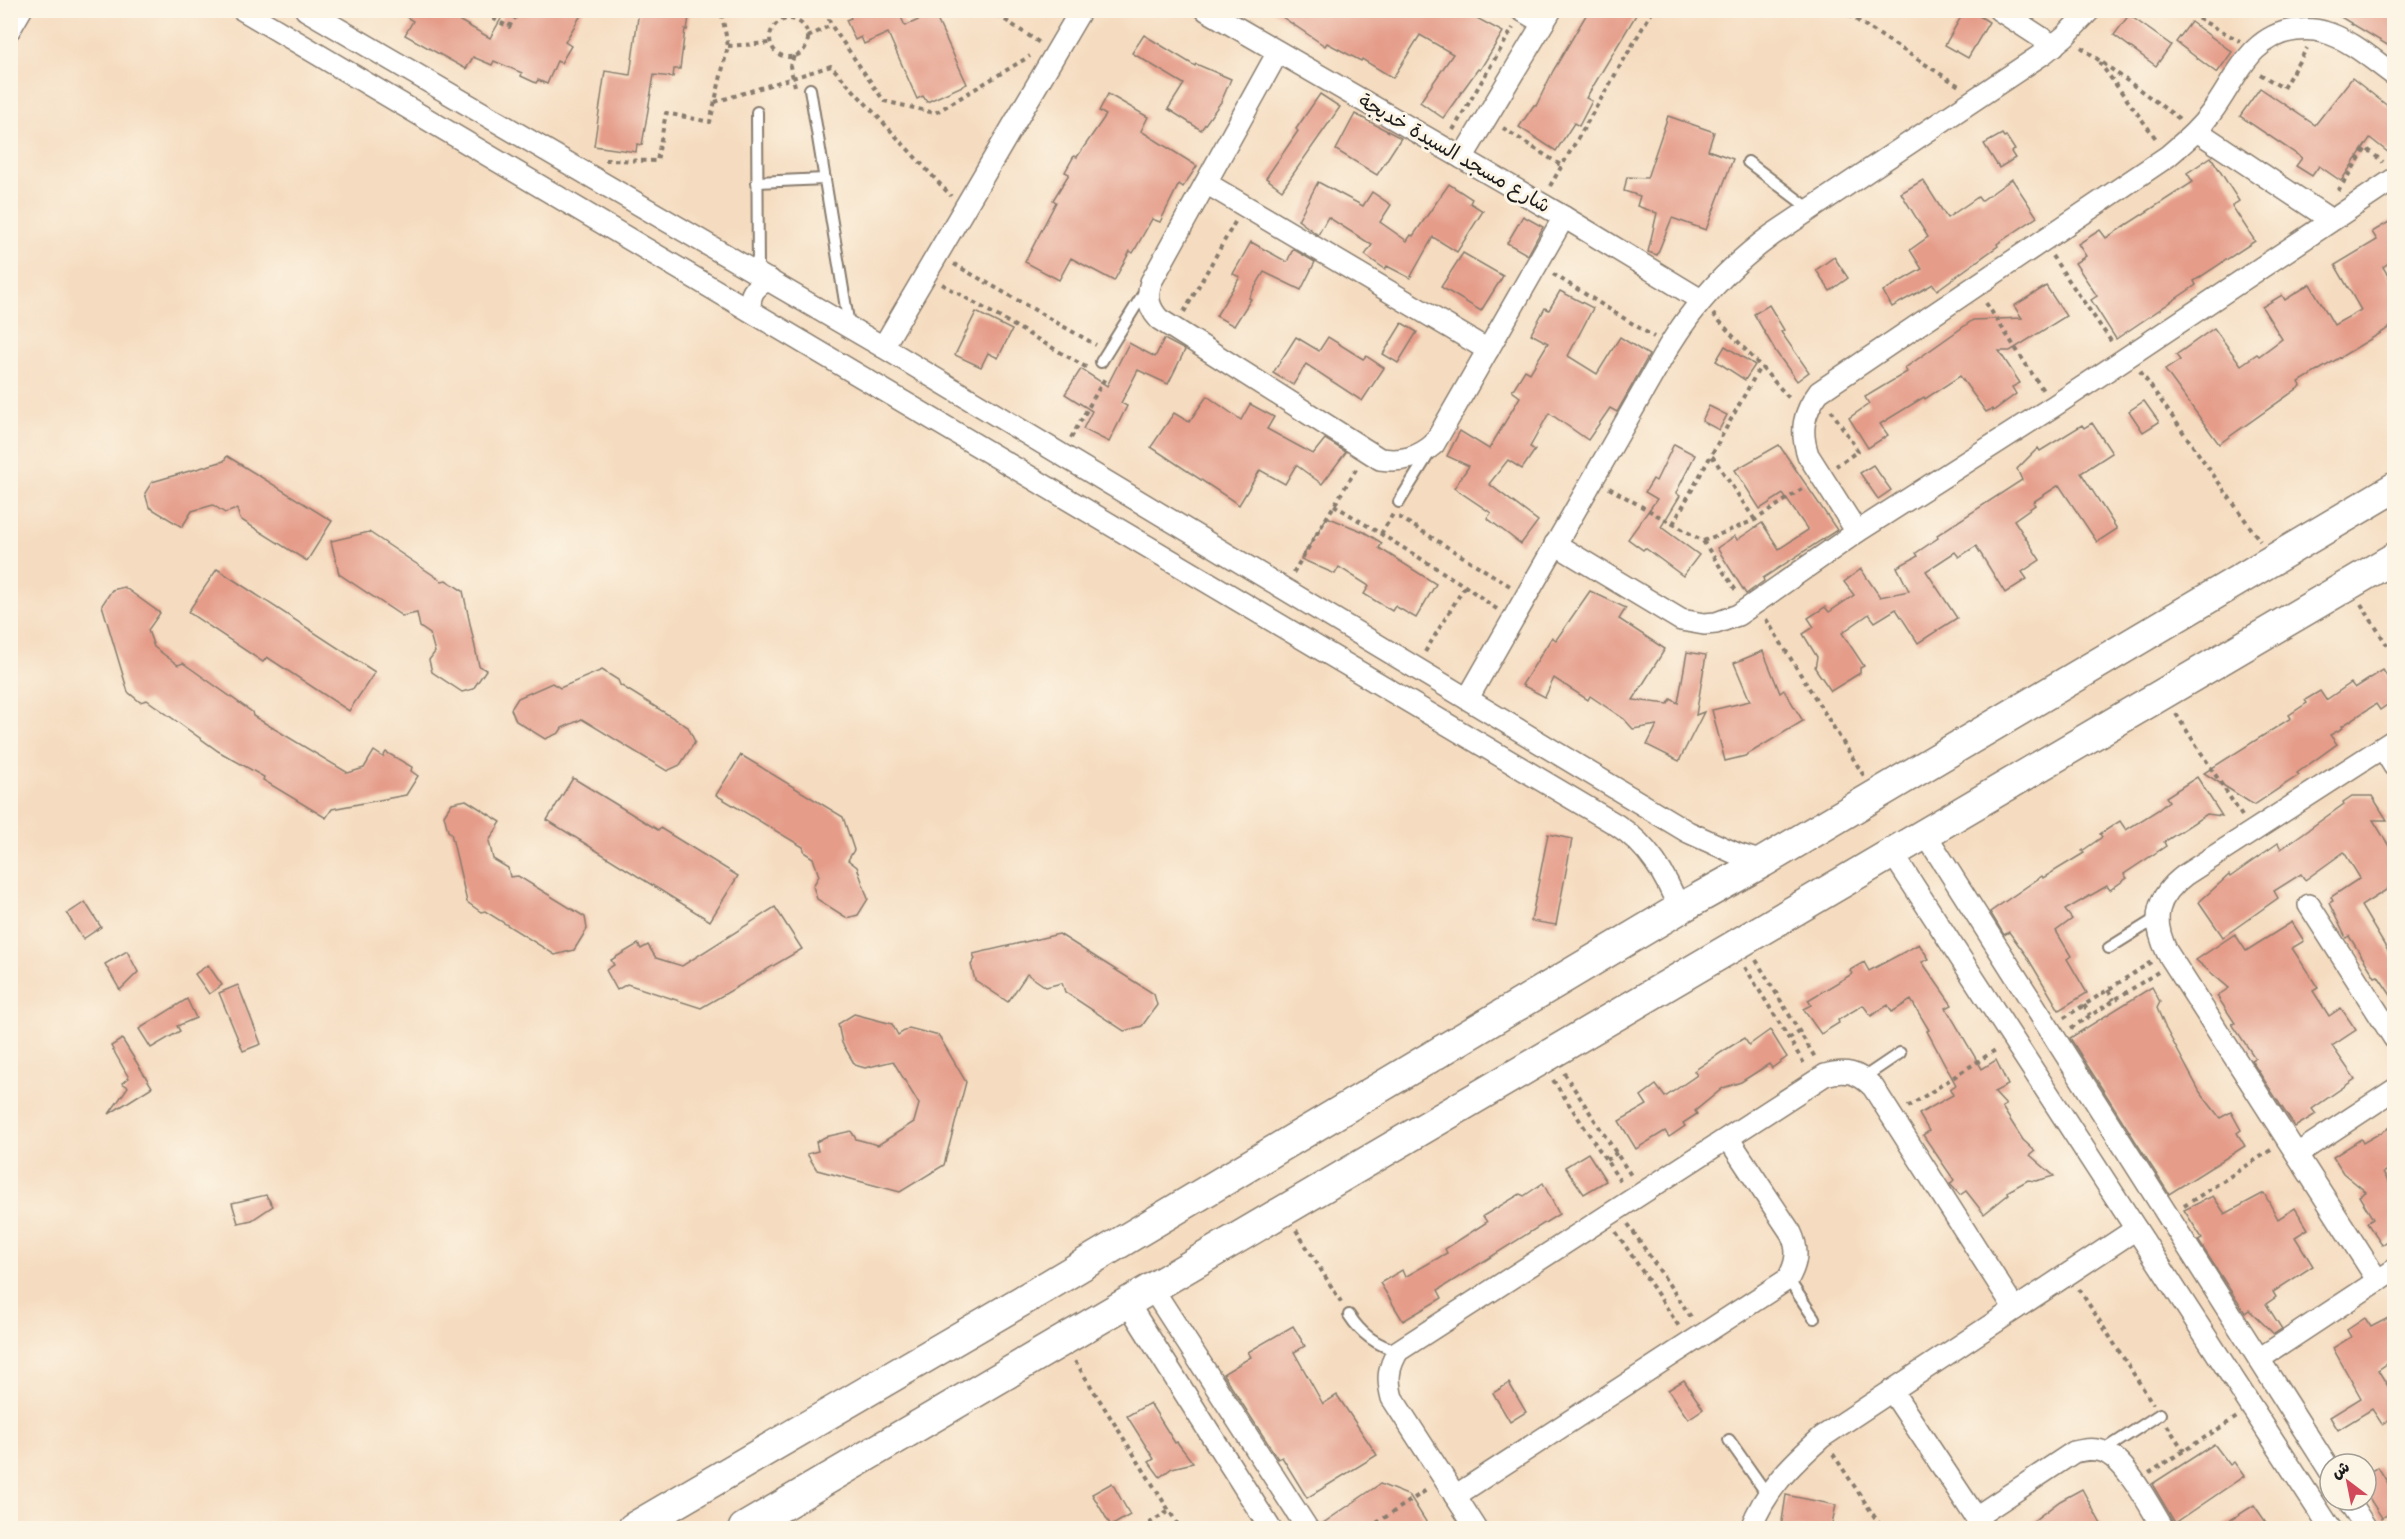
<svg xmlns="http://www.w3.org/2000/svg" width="2405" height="1539" font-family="Mynerve,'Playpen Sans Arabic',sans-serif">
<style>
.building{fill:#e59d8a}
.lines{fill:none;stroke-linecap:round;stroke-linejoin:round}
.lane-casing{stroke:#887c6e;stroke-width:14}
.street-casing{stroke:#887c6e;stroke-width:24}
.secondary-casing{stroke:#887c6e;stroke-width:33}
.path{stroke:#887c6e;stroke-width:4;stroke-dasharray:4.5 4.5;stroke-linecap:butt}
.lane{stroke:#fff;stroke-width:10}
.street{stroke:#fff;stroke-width:21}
.secondary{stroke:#fff;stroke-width:30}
.labels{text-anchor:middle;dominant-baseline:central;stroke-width:6;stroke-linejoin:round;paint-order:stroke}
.street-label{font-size:20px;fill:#1c1c1c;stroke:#fcf5e5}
</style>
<rect width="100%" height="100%" fill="#fcf5e5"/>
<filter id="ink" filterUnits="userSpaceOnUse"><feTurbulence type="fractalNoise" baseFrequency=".0167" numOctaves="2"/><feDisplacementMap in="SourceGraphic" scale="12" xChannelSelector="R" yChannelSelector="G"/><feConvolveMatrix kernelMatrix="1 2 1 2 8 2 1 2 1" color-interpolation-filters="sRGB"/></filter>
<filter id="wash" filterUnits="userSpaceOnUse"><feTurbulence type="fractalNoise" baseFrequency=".008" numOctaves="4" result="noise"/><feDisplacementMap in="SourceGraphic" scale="24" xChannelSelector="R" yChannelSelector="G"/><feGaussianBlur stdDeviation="1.35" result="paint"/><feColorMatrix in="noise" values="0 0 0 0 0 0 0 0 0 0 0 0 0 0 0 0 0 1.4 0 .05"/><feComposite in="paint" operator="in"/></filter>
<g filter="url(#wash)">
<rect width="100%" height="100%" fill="#f5dcc0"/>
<g id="blocks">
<g class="building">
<path d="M395,10H441L490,38L506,10H584L565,42L571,46L561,63L557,61L547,84L538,80L536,83L521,76L522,73L494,61L492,65L473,57L466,69L405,35L413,21Z"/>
<path d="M639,10H690L687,30L685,29L680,69H674L673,77L654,75L642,145L637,144L636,152L594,146L605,71L630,75Z"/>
<path d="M847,10H898L905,26L934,13L967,84L927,102L923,96L917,99L888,33L864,44L861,37L855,40L846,20L851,18Z"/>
<path d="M1272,10H1462L1503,32L1480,70L1478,69L1443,118L1420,102L1453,54L1420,35L1393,78L1362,59L1361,61L1327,43L1325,46Z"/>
<path d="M1589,10H1639L1586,98L1592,101L1579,126L1574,123L1556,151L1519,127L1534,105L1536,106L1553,71Z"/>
<path d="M1965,10H1970L1989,22L1968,58L1945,45Z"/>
<path d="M2329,10H2394V49Z"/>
<path d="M2129,15L2171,45L2156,66L2114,35Z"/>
<path d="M2191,22L2232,52L2217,73L2176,42Z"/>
<path d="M1144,35L1195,66L1196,64L1231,79L1221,102L1201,130L1168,109L1184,84L1132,53Z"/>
<path d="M2352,78L2394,111V157L2370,138L2341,181L2319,166L2312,176L2296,166L2302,158L2240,116L2260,88L2315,125Z"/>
<path d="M1108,94L1148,117L1141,131L1197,166L1183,187L1179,184L1160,222L1152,219L1133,253L1130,251L1114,281L1071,258L1059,280L1025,262L1056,202L1053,200L1069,174L1065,172L1074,156L1077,157L1106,115L1099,111Z"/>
<path d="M1320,94L1340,107L1282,190L1266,178L1298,131L1296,129Z"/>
<path d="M1355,114L1401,138L1377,175L1336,150Z"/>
<path d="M1668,116L1714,132L1708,150L1733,159L1706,230L1672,218L1657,255L1648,252L1657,213L1637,206L1640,196L1624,191L1627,177L1647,178Z"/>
<path d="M2002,134L2004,137L2006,136L2015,150L2011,152L2015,158L1999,168L1984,144Z"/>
<path d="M2211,157L2239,201L2232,206L2255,241L2194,281L2196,285L2116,339L2091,300L2097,296L2075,263L2086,256L2078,244L2100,230L2106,238L2193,182L2187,173Z"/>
<path d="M2012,179L2037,217L1997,244L1998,246L1937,290L1933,284L1892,307L1883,291L1922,269L1910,250L1928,237L1901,193L1923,180L1947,218L1978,197L1981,201Z"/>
<path d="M1318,182L1363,206L1372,192L1391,205L1380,222L1407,241L1411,235L1413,236L1449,184L1472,199L1470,203L1483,211L1457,252L1433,237L1410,278L1387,266L1385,269L1365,255L1372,245L1328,217L1318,235L1298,220Z"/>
<path d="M1523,216L1543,227L1528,255L1507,243Z"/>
<path d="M2394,219V270L2390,262L2383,267L2394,286V325L2299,382L2301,386L2219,444L2165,370L2180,360L2176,355L2214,328L2241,365L2257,354L2259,356L2282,339L2262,307L2282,295L2285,300L2310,284L2334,325L2361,310L2335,265L2377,240L2372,232Z"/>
<path d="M1251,242L1287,262L1293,249L1315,262L1301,290L1264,272L1249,298L1251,299L1234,326L1216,316L1240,277L1233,274Z"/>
<path d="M1463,253L1503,276L1481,311L1441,287Z"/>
<path d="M1834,257L1848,278L1830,291L1816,270Z"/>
<path d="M2046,286L2066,316L2010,351H1999L2020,383L2012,387L2016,394L1993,411L1992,409L1986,412L1960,376L1925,399L1924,397L1880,424L1888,435L1868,448L1849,418L1869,404L1865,397L1907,372L1905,368L1973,320L2022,318L2014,306Z"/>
<path d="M1560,291L1593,308L1568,356L1597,374L1620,337L1649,355L1617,412L1610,408L1588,440L1549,413L1530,447L1535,450L1522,469L1508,460L1489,484L1538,521L1521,544L1487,518L1491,513L1454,488L1469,466L1447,456L1460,431L1489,449L1520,397L1512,391L1525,370L1530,373L1548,343L1531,334L1545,308L1549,310Z"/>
<path d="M1769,305L1784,330L1781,332L1809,372L1797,381L1776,352L1754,314Z"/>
<path d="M976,312L1012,330L998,358L988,353L981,367L955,355Z"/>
<path d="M1402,323L1417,332L1398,363L1383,354Z"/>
<path d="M1296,337L1319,351L1328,337L1363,359L1366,356L1384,368L1362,401L1306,364L1293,385L1273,373Z"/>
<path d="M1164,339L1185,350L1168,384L1138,370L1121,403L1127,406L1109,442L1083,429L1092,411L1065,394L1081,369L1107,386L1129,343L1155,357Z"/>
<path d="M1725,346L1755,365L1745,380L1716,361Z"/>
<path d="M1207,396L1241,420L1250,404L1274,417L1267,429L1313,454L1325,439L1346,452L1322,484L1296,465L1285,484L1260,470L1239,505L1151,447L1174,413L1189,422Z"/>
<path d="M2144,401L2159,422L2143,432L2129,411Z"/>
<path d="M1709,406L1727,415L1719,430L1702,421Z"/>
<path d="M2092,423L2112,453L2081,473L2117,529L2097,542L2059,485L2033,502L2035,505L2014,520L2040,560L2022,572L2027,579L2005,593L1976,546L1959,557L1955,552L1926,571L1957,618L1918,643L1896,609L1875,622L1869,614L1842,633L1864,666L1860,668V673L1831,691L1815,668L1817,657L1803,634L1814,627L1808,618L1825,607L1829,612L1854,595L1844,582L1861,569L1880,597L1909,591L1897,567L1918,556L1916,553L1938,538L1937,535L2022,480L2017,469L2038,448L2040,451L2082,425L2084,428Z"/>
<path d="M1674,444L1695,455L1676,493L1680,496L1661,527L1699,555L1683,576L1645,548L1643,550L1628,539L1657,499L1645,492L1653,479L1656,481Z"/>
<path d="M1779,445L1837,530L1763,578L1764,581L1746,594L1717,548L1735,536L1737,540L1762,523L1779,549L1808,530L1783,494L1760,509L1735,470Z"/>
<path d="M227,456L332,521L307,561L240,519L237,509L225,513L213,505L192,511L182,527L149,507L145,493L152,482L224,461Z"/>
<path d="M1873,465L1891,490L1878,499L1860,473Z"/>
<path d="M1327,517L1364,532L1382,543L1379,548L1436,584L1416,618L1395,606L1392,611L1364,594L1369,586L1339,567L1335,574L1301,559Z"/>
<path d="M369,532L442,581L446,580L463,591L479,666L486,670L473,689L462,692L432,672L429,660L435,652L430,634L420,627L417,613L402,616L339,574L331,541Z"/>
<path d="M217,569L375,672L349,711L267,657L263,662L188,612Z"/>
<path d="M124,587L160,613L148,630L154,647L178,665L183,663L252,712L253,716L348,773L364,768L374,751L383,757L386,752L412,767L411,771L418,776L406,795L332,809L326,818L263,780L264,777L218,751L147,700L140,702L128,692L102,605L112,590Z"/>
<path d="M1590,591L1626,608L1619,619L1665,649L1633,700L1668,704L1671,699L1678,703L1687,652L1706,655L1696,715L1704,712L1679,761L1647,745L1657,725L1633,729L1624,719L1590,696L1588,700L1554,678L1545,697L1522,685L1552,637L1556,640Z"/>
<path d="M1763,651L1780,693L1784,690L1803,721L1745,756L1725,761L1712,710L1750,701L1734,663Z"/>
<path d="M602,670L618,680L620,685L688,727L695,742L680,765L667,771L582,719L562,728L559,733L545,739L516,721L511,709L518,698L552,683L560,688Z"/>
<path d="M2383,670L2394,688V700L2380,710L2376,704L2342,726L2343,728L2330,735L2337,744L2297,773L2299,775L2254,805L2204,773L2291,718L2289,715L2307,703L2305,700L2320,691L2326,700L2351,683L2355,688Z"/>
<path d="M741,755L843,817L854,850L848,860L857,867L868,899L858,915L847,918L817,899L813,886L819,876L813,858L805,853L803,847L716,795Z"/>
<path d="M2197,777L2222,816L2207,814L2164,842L2166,846L2124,874L2127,878L2110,890L2107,886L2065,910L2072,919L2056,931L2071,956L2067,959L2087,993L2059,1010L2026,955L2009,932L2004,935L1990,912L2042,876L2043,878L2084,853L2082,851L2102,837L2100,834L2120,821L2126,830L2158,810L2169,801L2166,797Z"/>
<path d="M573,778L658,830L660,828L738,876L710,921L547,820Z"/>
<path d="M2352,796H2372L2387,820H2373L2394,854V885L2361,906L2394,961V1000L2378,976L2375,977L2349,936L2346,938L2329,903L2333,901L2331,897L2360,878L2344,852L2305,880L2301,874L2274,891L2278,898L2223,937L2199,902L2229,875L2230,877L2278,843L2281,849L2344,804L2343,802Z"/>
<path d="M466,800L501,822L489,841L493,859L508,868L510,877L518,876L585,917L587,929L574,950L555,955L485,911L481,912L467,902L451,833L448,831L444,815L452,803Z"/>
<path d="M1548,834L1572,839L1556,925L1531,921Z"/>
<path d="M85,902L101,927L83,939L67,914Z"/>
<path d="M775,907L802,949L701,1008L627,984L617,990L606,970L614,965L611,960L638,944L641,949L648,945L656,958L682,966Z"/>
<path d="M2292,922L2304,941L2292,948L2318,988L2313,991L2329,1016L2341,1008L2356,1030L2332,1046L2355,1079L2312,1109L2316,1114L2295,1127L2251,1060L2255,1058L2232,1024L2235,1023L2217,996L2229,988L2196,960L2235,934L2246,951Z"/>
<path d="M1059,934L1154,994L1157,1005L1142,1026L1124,1031L1065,992L1062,983L1046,987L1027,974L1008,1002L975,980L971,965L975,959L973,954Z"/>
<path d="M1919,944L1929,959L1922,962L1952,1005L1946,1008L1982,1069L1996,1060L2008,1085L1994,1092L2006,1105L2002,1107L2023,1140L2035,1151L2030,1155L2054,1176L2036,1181L2028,1180L2007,1192L2009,1194L1984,1214L1966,1191L1960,1195L1950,1184L1954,1180L1923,1135L1929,1131L1919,1114L1953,1095L1950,1089L1956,1085L1927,1031L1929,1030L1911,1000L1892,1012L1888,1005L1871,1016L1863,1005L1838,1020L1839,1023L1821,1034L1803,1009L1811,1005L1808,1000L1852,974L1850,970L1864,962L1869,971Z"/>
<path d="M127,951L138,972L120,990L105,964Z"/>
<path d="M208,965L222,985L209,994L195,974Z"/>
<path d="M238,985L261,1044L243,1051L219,993Z"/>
<path d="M2152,987L2160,1002L2157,1008L2166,1029L2200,1092L2220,1118L2231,1112L2241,1130L2237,1133L2245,1146L2169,1194L2070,1038Z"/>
<path d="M187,999L196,1018L177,1026L180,1031L151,1048L139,1029Z"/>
<path d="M854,1014L892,1024L898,1035L909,1028L939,1036L966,1082L944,1165L900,1192L817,1170L807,1154L818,1151L816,1142L825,1137L851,1131L856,1139L878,1145L914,1122L919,1104L893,1061L865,1068L855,1065L842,1043L838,1024Z"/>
<path d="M1770,1030L1787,1057L1772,1068L1769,1064L1741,1082L1723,1088L1695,1111L1697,1114L1683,1123L1685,1126L1669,1137L1665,1131L1636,1149L1619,1121L1647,1105L1641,1096L1656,1085L1665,1097L1697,1075L1694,1071L1722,1052L1744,1038L1749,1045Z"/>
<path d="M122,1039L152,1087L109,1114L128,1087L122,1083L129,1078L111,1046Z"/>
<path d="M2394,1125V1166L2383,1173L2394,1190V1236L2382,1245L2367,1223L2373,1219L2359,1196L2366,1192L2343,1173L2333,1157L2361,1139L2363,1143Z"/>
<path d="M1588,1153L1606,1181L1584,1194L1565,1167Z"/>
<path d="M1543,1183L1559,1214L1438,1290L1442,1298L1403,1321L1380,1283L1402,1270L1405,1277L1447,1253L1445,1249L1487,1222L1483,1216L1520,1194L1524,1196Z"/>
<path d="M2264,1193L2278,1219L2295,1208L2308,1229L2295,1237L2313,1266L2273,1292L2276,1297L2266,1304L2282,1329L2274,1334L2249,1310L2245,1313L2198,1240L2202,1238L2184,1210L2213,1196L2225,1214Z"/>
<path d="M266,1195L273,1206L252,1220L238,1223L232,1203Z"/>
<path d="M2394,1315V1359L2378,1370L2394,1396V1416L2382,1424L2372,1409L2338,1430L2330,1417L2361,1398L2333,1348L2351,1337L2347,1330L2365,1318L2371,1327Z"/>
<path d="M1293,1326L1305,1346L1294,1352L1323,1404L1337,1395L1377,1455L1307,1498L1282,1457L1278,1459L1223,1374L1251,1357L1248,1352Z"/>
<path d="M1684,1380L1703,1409L1688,1419L1668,1390Z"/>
<path d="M1509,1383L1526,1412L1510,1422L1493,1393Z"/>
<path d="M1150,1403L1175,1443L1177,1442L1193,1463L1172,1468L1160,1477L1149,1462L1154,1459L1127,1416Z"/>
<path d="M2214,1444L2230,1465L2234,1462L2244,1476L2175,1523L2152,1484Z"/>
<path d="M2378,1467L2394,1493V1510L2382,1518L2366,1493V1474Z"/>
<path d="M1112,1483L1130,1515L1111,1526L1092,1494Z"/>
<path d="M1380,1484L1410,1496L1430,1528H1320L1319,1526Z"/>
<path d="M2082,1489L2103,1528H2024L2060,1501Z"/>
<path d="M1786,1495L1836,1505L1831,1528H1781Z"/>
<path d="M2254,1505L2270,1528H2218Z"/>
</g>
</g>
</g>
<g filter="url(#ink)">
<use href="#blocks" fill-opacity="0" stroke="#887c6e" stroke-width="1.5"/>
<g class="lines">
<g class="lane-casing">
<g id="lane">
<path d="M810,89L849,326"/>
<path d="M757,112L758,273"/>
<path d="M1748,162L1810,209"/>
<path d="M757,182L825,179"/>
<path d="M1101,362L1145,291"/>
<path d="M1399,502L1430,452"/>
<path d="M2109,948L2157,918"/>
<path d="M1863,1078L1900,1053"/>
<path d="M1788,1279L1814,1318"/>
<path d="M1349,1315C1361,1334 1376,1345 1398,1351"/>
<path d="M1729,1440L1767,1494"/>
<path d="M2103,1451L2160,1414"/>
</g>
</g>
<g class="street-casing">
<g id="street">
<path d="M243,10L1617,825C1648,845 1666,875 1679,909"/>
<path d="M306,10L883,347L1688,832L1737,854L1763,862"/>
<path d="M1206,10L1564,217L1701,300"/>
<path d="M1521,10L1543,23"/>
<path d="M1999,10L2054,46"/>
<path d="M10,29L21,10"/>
<path d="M1278,52L1151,282C1146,297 1149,308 1159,319L1380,459C1402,462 1418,458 1434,444L1564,217"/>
<path d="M2197,131L2331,220"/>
<path d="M1462,158L1551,10"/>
<path d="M1206,183L1488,350"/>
<path d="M751,311C748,296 754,285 770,280"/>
<path d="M883,347L1081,10"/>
<path d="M1857,532L1808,455C1800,431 1803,413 1819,392L2168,156C2184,142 2199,130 2211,113C2236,80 2249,35 2296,30C2305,29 2315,29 2324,32C2350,39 2373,60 2394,75"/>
<path d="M1555,544L1681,620L1704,624L1716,623L1738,615L1857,532L2054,406L2394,179"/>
<path d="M1468,698L1669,346C1696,302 1730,266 1772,235L2044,53L2065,36L2090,10"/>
<path d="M2383,748L2394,766"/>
<path d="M1926,835L2330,1471"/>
<path d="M1893,854L2330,1528"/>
<path d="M2309,905L2394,1038"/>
<path d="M2297,1154L2394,1090"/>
<path d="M2378,1281L2167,952C2151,919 2156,897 2185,875L2394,740"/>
<path d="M1152,1288L1307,1528"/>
<path d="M1127,1302L1270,1528"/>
<path d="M2259,1359L2394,1270"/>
<path d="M1892,1391L1983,1528"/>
<path d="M1455,1496L1788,1279C1797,1263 1799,1250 1791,1233L1728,1138"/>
<path d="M2348,1500L2366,1528"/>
<path d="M1976,1517L2074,1452C2083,1450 2092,1448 2102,1451C2126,1459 2150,1507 2163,1528"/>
<path d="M1476,1528L1392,1398C1387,1379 1388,1368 1398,1351L1825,1075C1845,1069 1858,1072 1873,1087L2015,1309"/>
<path d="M1751,1528C1765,1490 1792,1464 1822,1437L2136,1229"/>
</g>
</g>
<g class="secondary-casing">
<g id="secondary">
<path d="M633,1528L1049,1285L1679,909L1763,862L2394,488"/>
<path d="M744,1528L2394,558"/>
</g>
</g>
<g class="path">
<path d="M477,10L509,27L520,10"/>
<path d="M826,10L831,25L884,101L935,113L1030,56"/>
<path d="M990,10L1040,43"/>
<path d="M1841,10L1959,86"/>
<path d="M2182,10L2240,41"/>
<circle cx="789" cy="38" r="19"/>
<path d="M808,37L831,25"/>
<path d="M728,46L770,43"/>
<path d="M2081,47L2181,120"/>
<path d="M794,56L790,66L795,86"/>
<path d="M2099,62L2157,140"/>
<path d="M2260,74L2283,88L2307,48"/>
<path d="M715,102L831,66L951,196"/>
<path d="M1503,128L1562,166"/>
<path d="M1453,130L1513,28"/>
<path d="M605,160L657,161L666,113L710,122L728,46L721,10"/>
<path d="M1550,186L1653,10"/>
<path d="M2338,191L2366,148L2383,162"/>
<path d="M2052,256L2113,344"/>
<path d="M954,264L1096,345"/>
<path d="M1553,274L1654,337"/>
<path d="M942,284L1089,369"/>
<path d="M1986,303L2044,392"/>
<path d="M1184,312L1235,222"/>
<path d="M1713,314L1791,400"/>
<path d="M2140,371L2260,541"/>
<path d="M1831,410L1858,451L1836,466"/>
<path d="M1071,438L1105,378L1103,377"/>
<path d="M1712,456L1755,520"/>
<path d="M1609,488L1703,541L1737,592"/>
<path d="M1334,505L1465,586L1498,610"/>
<path d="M1399,517L1510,586"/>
<path d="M1673,524L1760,367"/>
<path d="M1381,534L1393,514"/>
<path d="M1703,541L1755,520L1805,487"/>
<path d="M1293,573L1358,466"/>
<path d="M2361,604L2394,656"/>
<path d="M1766,619L1864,776"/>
<path d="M1425,652L1465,586"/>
<path d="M2176,714L2242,816"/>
<path d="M1756,960L1816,1059"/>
<path d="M1745,967L1805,1065"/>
<path d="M2108,990L2114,1000"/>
<path d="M2084,1005L2090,1015"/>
<path d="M2064,1018L2151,962"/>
<path d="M2071,1028L2158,972"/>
<path d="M1789,1039L1799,1032"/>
<path d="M1564,1073L1632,1177"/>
<path d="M1553,1080L1622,1184"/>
<path d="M1908,1107L1997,1049"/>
<path d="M1606,1160L1617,1153"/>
<path d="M2184,1206L2271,1150"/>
<path d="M1628,1224L1693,1320"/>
<path d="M1296,1230L1343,1305"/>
<path d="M1616,1232L1680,1328"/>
<path d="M2079,1289L2153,1404"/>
<path d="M1075,1361L1180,1528"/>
<path d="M2167,1425L2184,1451"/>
<path d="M1833,1454L1882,1528"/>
<path d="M2149,1473L2237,1417"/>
<path d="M1141,1528L1169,1511"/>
<path d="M1369,1528L1428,1489"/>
</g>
<use href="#lane" class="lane"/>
<use href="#street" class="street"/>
<use href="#secondary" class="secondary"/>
</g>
</g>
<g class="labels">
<g class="street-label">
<text transform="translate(1454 154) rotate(30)">شارع مسجد السيدة خديجة</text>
</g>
</g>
<rect width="2405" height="1539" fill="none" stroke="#fcf5e5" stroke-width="36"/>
<g transform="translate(2348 1482) rotate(328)"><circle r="28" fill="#fcf5e5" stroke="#a29e95" stroke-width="1.5"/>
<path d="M0-4.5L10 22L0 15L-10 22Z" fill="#d1495b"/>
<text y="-9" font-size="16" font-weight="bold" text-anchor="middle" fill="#1c1c1c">ش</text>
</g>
</svg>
